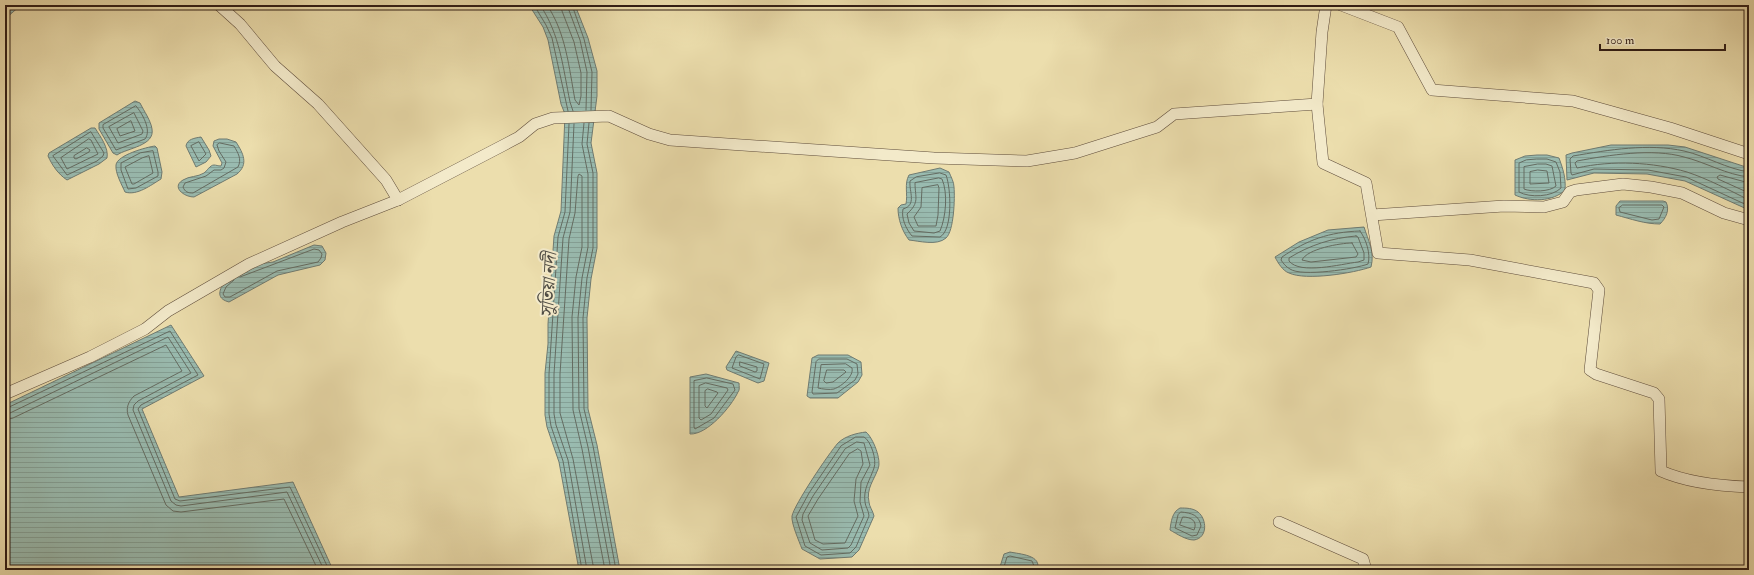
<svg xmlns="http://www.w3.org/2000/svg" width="1754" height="575" font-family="'IM FELL Double Pica','Noto Serif Bengali',serif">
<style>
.water{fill:url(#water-rules);stroke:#6f7b72}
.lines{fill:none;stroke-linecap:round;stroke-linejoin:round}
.shore{stroke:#646c62;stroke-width:1}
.minor-casing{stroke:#5e4c3b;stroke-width:12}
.minor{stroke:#f3eaca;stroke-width:11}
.labels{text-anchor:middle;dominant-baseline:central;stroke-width:4;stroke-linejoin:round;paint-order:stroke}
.water-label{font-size:18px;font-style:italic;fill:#4f4c44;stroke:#f3eaca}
</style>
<defs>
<pattern id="water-rules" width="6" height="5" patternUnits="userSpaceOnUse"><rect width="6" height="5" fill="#99bbb0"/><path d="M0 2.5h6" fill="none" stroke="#84a096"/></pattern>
</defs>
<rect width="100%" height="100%" fill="#ecdead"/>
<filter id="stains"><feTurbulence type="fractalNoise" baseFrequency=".005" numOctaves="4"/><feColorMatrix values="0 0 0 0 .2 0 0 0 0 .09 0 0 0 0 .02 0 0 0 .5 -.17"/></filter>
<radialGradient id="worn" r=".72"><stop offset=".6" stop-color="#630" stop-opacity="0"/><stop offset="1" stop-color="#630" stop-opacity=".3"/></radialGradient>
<g class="water">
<path d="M5,5H21L5,19Z"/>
<path d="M529,5H575L588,38L597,71V96L591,143L597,173V248L591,279L587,318L588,409L597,445L620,570H579L559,462L547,427L545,415V373L548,344V324L554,236L561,211L565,114L561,104L548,40L543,27Z"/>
<path d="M135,101L140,103C144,111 151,121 152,129C155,146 127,148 117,155L113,153L99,129V123Z"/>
<path d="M91,128H95C100,136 109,148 107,158L99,164L67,180C58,174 52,165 48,156L49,153Z"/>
<path d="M201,137L209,150L211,156L206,162L196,167L186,146C187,139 195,138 201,137Z"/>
<path d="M219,139H227L236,142C243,153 249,164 237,174L194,197C184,197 171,187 183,180C189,176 198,177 204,173C207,171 210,165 214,165C216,165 218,166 221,166L222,163L213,146L214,141Z"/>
<path d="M1611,145H1668L1685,147L1749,168V210L1685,181L1647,174L1594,173L1567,180L1566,155L1572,153Z"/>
<path d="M155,146L157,148L162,172L161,179C151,185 137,196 125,192C122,185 115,173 116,165C117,155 147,147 155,146Z"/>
<path d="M1537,155H1547L1559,158C1563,169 1566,178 1565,190C1553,202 1530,202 1515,195V160L1525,156Z"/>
<path d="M940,168L949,172C951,177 954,182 954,187C955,198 954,231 946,238C937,246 919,241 909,240C902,231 898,219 898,208L901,205L906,204C908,194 904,184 909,175Z"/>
<path d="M1620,201H1663L1666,202C1670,210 1666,218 1660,224C1645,224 1631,219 1616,215V206Z"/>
<path d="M1364,227C1368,240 1375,252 1371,267C1354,273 1306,281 1289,273C1283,271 1278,263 1275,257L1299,242L1328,230Z"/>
<path d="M314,245L322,246L326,253L325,260L320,265L278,275L229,302C218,299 218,293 223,284L259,264L273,262Z"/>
<path d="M171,325L204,376L142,409L179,497L293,482L333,570H5V405Z"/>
<path d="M736,351L769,363L764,381L758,383L727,370L726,367Z"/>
<path d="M818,355H848L861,362L862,375L858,382L838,398H810L807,396L812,358Z"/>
<path d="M706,374L739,383C739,386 740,390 738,392C731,407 707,435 690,434V377Z"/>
<path d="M866,432C873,438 882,460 878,469C874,480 866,489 869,502C869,506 873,511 874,516L859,550L852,557L820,559L802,549C799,541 791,523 792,516C794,505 829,453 838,443C845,436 857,433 866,432Z"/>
<path d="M1180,508C1186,508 1193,508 1198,512C1207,519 1208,538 1194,540C1186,540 1177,534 1170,530C1171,522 1172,512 1180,508Z"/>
<path d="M1010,552C1019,554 1043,555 1037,570H999L1004,554Z"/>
</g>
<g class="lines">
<g class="shore">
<path d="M534,5L546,25L552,38L568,111"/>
<path d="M540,5C560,34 563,68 570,102L573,111"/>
<path d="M547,5C566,33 569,68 575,100L579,105L581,96V73L574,42L562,11L561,5"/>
<path d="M567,5L580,40L587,72L586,110"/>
<path d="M572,5L584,39L592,72L591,110"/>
<path d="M136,106C142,113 152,130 145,139L116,150L103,128V125Z"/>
<path d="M134,113L143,131L142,134L118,143L109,127Z"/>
<path d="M131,121L135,131L120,136L117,129Z"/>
<path d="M584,123L582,144L588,174V247L582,278L578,318L579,409L588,447L611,570"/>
<path d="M589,123L587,144L593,173V248L587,278L583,318L584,409L593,446L616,570"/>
<path d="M569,124L565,212L558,237L549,374V414L551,426L563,461L582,570"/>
<path d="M574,124L570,212L563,238L554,374V414L556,425L568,460L587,570"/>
<path d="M91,132L104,153L103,156L97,161L67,175L53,156Z"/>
<path d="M89,139L91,140L98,154L67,169L61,158Z"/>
<path d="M199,142L206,154L199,161L191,146Z"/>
<path d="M220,143L234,146C238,153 242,159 238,167L193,193C188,193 185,192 183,187L185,183L206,176L214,170H221L224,168L226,162L219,151L217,145Z"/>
<path d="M87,148L90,150L89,152L76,159L74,158V156Z"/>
<path d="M153,151L158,172V176L136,188L128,189L121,170V163L140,153Z"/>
<path d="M149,156L153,173L134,184H132L125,167L142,158Z"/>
<path d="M1537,159H1547L1556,162L1560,172L1561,188C1552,197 1530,198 1519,192V163L1526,160Z"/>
<path d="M1538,164H1546L1552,166L1556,186C1550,192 1531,192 1524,189V167Z"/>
<path d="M1538,170L1547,171L1549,183L1530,184V172Z"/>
<path d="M1749,172C1727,169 1706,156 1684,151C1649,143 1608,150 1573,156L1570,159L1571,173L1572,175L1594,169L1648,170L1686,177L1749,206"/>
<path d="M940,173L946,175C951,188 953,230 940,237L912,236C906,229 901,218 903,209C917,205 909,192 910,181L916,177Z"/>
<path d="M1749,177C1727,175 1705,162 1684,157C1653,148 1609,155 1577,161L1575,163L1577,168C1612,160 1653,162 1687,172C1708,179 1729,190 1749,200"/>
<path d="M939,178L942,179C948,193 946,217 940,231L934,233L914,231L909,223L907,214C920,202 915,198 915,183Z"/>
<path d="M1749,183L1720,175L1717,177L1718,179L1749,193"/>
<path d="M938,185L939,188L938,215L936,226H918L914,217L921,207L922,188Z"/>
<path d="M1623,205H1662L1664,207L1659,219L1652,220L1620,212L1619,208Z"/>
<path d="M1360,231C1366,239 1371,254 1368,264C1355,269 1301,277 1290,269C1286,267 1283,263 1281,260L1282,257C1307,240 1329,232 1360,231Z"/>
<path d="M1356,236L1358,237L1364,253V260L1358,262C1341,264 1300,275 1289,261V258C1310,245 1332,238 1356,236Z"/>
<path d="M1352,243L1358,254L1356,257L1311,262L1302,260C1307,249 1340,243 1352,243Z"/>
<path d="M234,280L226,287L223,294L225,297H230L277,271L318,262L321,258L322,254L319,250L314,249L240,277"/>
<path d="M739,355L764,364L760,379L732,368L736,357Z"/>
<path d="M819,359H847L857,364L858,374L855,380L837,393L813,394L812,392L816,362Z"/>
<path d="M740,362L757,367V371L755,372L740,366Z"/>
<path d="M846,364L852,368C854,376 842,386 834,389C830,390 822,389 818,388L821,365Z"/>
<path d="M827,370H844L846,372L833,382L826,383L824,381Z"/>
<path d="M707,378L733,384L735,390L714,418L695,429L694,427V381Z"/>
<path d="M706,383L727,388L728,390L711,414L701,420L699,418V386Z"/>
<path d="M708,389L717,392L718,393L707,408L705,406V391Z"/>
<path d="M5,409L170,331L198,375L141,405L138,409L175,499L180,501L290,487L329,570"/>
<path d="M5,414L10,413L168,337L191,373L138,401L134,405L133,410L171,501L176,505L181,506L287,492L324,570"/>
<path d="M5,420L13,418L166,345L182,371L134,396C128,402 126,408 128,415L166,505L173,511L181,512L284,499L318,570"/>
<path d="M856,437H864C871,441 877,460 874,468C870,480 863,489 865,502C865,506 869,511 869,516L856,547L850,553L821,555L805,546L796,517L809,493L841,446Z"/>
<path d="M857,442L864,443L870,465L861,482L860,502L864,516L851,545L848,548L822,550L810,543L802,520L803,514L813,496L845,449Z"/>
<path d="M858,449L861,451L863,464L856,479L854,501L858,516L845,543L823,544L815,540L808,516L818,499L849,454Z"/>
<path d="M1181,512C1192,513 1199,515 1201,526L1197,535L1192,536L1175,528L1178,515Z"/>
<path d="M1183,517C1191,517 1198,521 1194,530L1180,525Z"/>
<path d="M594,570L573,459L560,413V374L569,239L575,213L578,176L579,174L582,176V247L576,277L572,317L573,410L582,449L605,570"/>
<path d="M1003,570L1007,557L1010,556L1032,561L1034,566L1033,570"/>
</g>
<g class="minor-casing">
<g id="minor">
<path d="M219,5L240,24L275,66L318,104L386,180L398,200"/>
<path d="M1326,5L1322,32L1317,104L1323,163L1366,183L1378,253L1470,260L1594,283L1599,290L1590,370L1596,374L1654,393L1659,399L1661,471C1688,483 1719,486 1749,487"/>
<path d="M1341,5L1398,27L1432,90L1573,101L1670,128L1749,154"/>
<path d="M1372,215L1504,206L1544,207L1563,202L1570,192L1576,190L1623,184L1651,187L1682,193L1724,213L1749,220"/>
<path d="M5,394L90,357L145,329L168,311L249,264L342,222L398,200L502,146L519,137L535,124L553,118L609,116L649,134L670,140L934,158L1027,161L1075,153L1157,127L1174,114L1317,104"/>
<path d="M1279,522L1363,559L1366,570"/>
</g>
</g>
<use href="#minor" class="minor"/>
</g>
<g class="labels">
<g class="water-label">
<text transform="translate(549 285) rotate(-87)">সুতিয়া নদী</text>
</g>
</g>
<rect width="1754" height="575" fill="none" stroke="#ecdead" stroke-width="20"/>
<rect x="6" y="6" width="1742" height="563" fill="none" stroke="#2f1c15" stroke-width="2"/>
<rect x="10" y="10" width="1734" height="555" fill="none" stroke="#2f1c15"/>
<path d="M1600 44v6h125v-6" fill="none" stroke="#2f1c15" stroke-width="2"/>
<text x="1606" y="44" font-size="12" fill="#2f1c15" stroke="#f3eaca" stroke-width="3" paint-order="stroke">100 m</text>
<rect width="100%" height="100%" filter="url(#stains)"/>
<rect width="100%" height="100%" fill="url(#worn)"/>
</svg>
